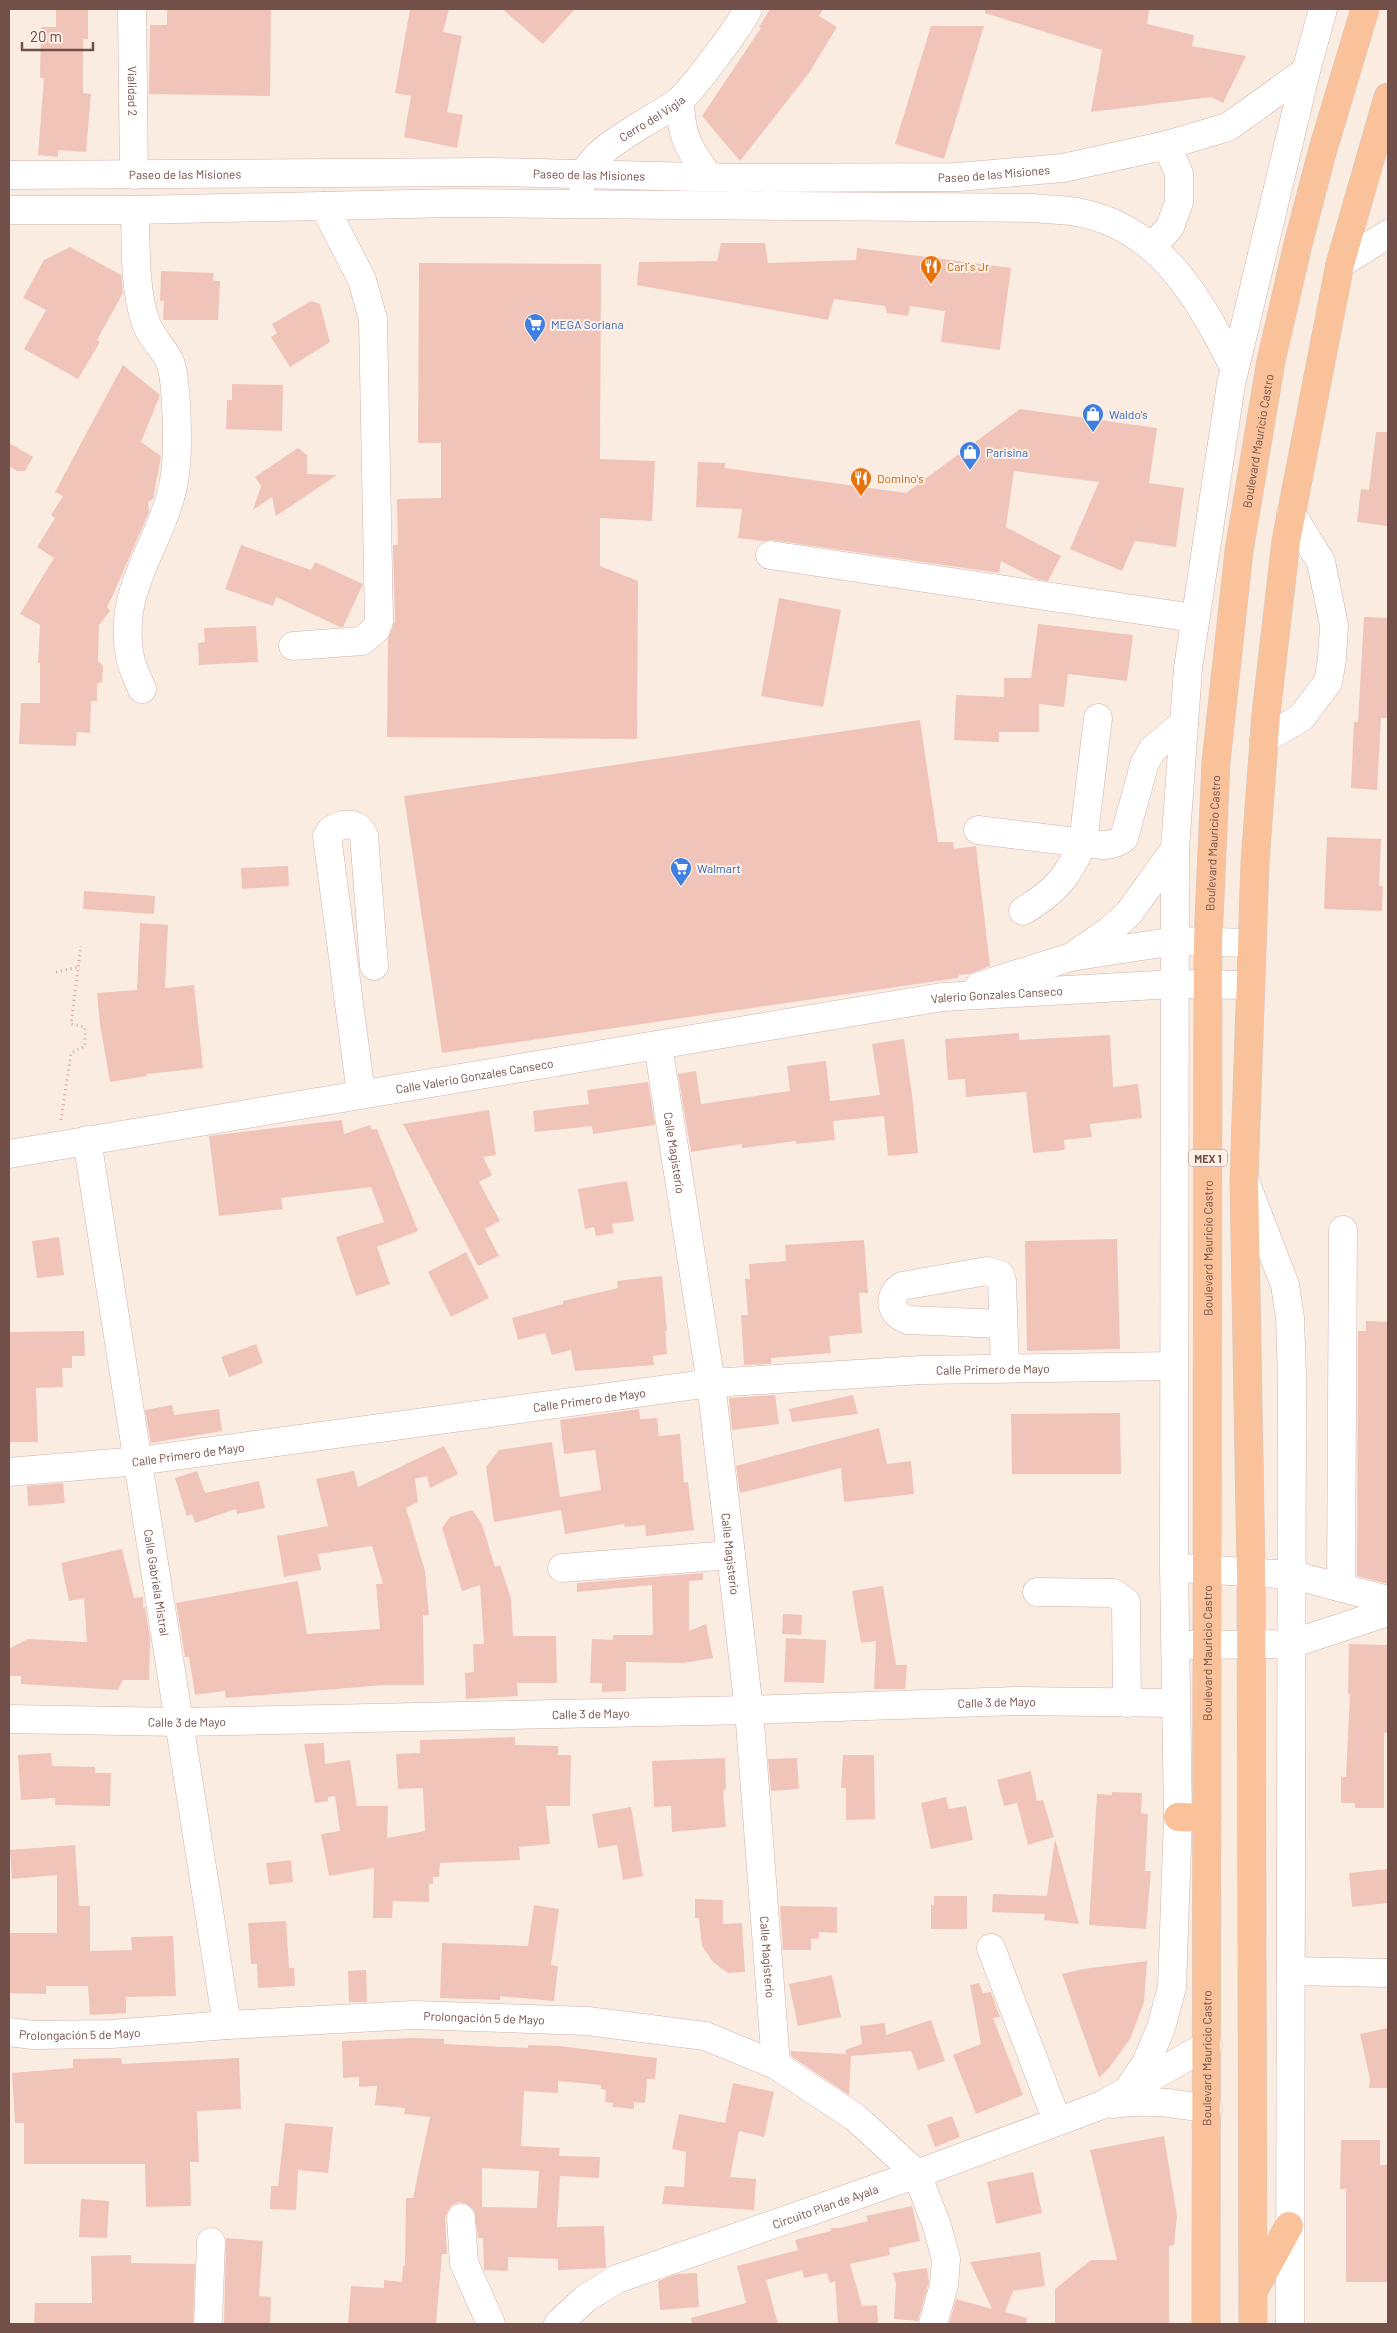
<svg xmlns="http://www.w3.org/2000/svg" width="1397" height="2333" font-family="Barlow,sans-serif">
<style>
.building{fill:#f0c4b9;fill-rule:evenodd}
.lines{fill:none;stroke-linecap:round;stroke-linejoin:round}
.minor-casing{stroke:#ceb3ab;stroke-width:29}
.major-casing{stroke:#d5cac8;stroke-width:29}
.path{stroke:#d5a79d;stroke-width:3;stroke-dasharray:1 4;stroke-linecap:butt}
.minor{stroke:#fff;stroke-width:28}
.major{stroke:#f9c29a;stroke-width:28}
.labels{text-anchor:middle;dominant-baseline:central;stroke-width:4;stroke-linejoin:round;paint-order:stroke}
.shield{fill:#fff0e7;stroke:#9c7f78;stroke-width:1}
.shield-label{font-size:11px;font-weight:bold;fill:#724f49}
.street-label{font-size:12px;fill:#724f49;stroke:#fff0e7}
.food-label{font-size:12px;fill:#c56008;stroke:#fff0e7;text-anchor:start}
.shop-label{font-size:12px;fill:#366cbe;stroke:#fff0e7;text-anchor:start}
</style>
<rect width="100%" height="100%" fill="#fbece1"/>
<g class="building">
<path d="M56,9H88V39H83V93L91,94L86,152L58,150V157L38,155L44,78H40L41,27H56Z"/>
<path d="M167,9H271L270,96L149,94L150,25H167Z"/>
<path d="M410,9H449L443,32L462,36L447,112L463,115L457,148L404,137L411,96L395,93Z"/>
<path d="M502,9H575L543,44Z"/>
<path d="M770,9H823L819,16L837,27L809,73L740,161L702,116L761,28L759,27Z"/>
<path d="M985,9L1149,10L1147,24L1194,35L1192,46L1246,56L1223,103L1211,97L1091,112L1102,50L985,13Z"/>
<path d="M931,26H984L944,159L895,144Z"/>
<path d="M721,243H765L768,263L856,260L857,248L1011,268L1000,350L941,342L945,311L910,306L908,316L887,313L885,306L834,299L828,320L637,285L639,262L717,261Z"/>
<path d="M70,247L121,275L123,293L97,340L100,342L78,379L24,349L46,310L23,298L44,260Z"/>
<path d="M419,263L601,264L600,459L655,461L652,521L600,518V566L638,581L637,739L387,737L388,638L395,621L393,545H398L397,499L441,498V443H418Z"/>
<path d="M161,271L214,273L213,281H220L218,320H163L164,301H160Z"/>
<path d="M311,301L320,304L330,342L290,367L271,337L277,333L272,324Z"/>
<path d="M123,365L160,395L141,442L161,456L160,462L153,499L148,502L149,512L113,595L107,607L110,611L99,625L98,661L103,666L102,682L97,684V701H91L90,733L77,732L76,746L19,744L21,703H40V663H38L40,625L20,614L54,558L37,547L55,518L51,515L63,496L55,492Z"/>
<path d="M232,384L283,385L282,431L226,429L227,400H232Z"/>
<path d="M1020,409L1157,428L1149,483L1184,488L1176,547L1135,541L1122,571L1070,549L1099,482L1014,471L1006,527L1061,556L1048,581L1036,579L1001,561L999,573L772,540L763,541L738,538L742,509L696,507L698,462L725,463V468L906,493Z"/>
<path d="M1376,432H1388V526L1357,522L1361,489L1369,490Z"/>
<path d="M9,443L33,457L25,471H17L9,466Z"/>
<path d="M298,448L307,455V474L337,475L276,516L272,497L253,510L261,486L255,477Z"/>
<path d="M241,545L311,570L315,562L363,584L343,627H340L276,597L273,606L225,589Z"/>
<path d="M779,598L841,610L823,707L761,696Z"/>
<path d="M1364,617L1388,618V718H1381L1377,790L1351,788L1354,722H1358Z"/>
<path d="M1038,624L1133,635L1127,681L1068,674L1064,707L1039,704V732H999V742L954,740L956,695L1004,697V678H1031Z"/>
<path d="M256,626L258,662L199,665L198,643L205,642L204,628Z"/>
<path d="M920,720L938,842H953L954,849L976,846L990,966L969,974L958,975V978L442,1053L404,796Z"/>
<path d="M1327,837L1381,839L1379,886H1383L1382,911L1324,909Z"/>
<path d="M288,866L289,886L242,889L241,868Z"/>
<path d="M84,891L155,896L154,914L83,909Z"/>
<path d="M140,923L168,925L165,988L194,985L203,1068L146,1074L147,1076L110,1082L100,1024L97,993L137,990Z"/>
<path d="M1019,1033V1040L1110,1035L1113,1087L1138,1084L1142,1118L1090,1124L1092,1137L1064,1140L1065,1150L1033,1153L1026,1092L966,1097L965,1079L948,1080L945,1039Z"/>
<path d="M904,1039L912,1094L918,1153L888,1156L884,1116L833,1121L835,1140L796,1144V1141L742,1148V1144L691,1152L678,1074L696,1071L701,1104L790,1091L787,1066L826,1061L830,1101L880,1095L872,1044Z"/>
<path d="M648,1082L655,1125L593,1134L592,1126L535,1132L533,1111L589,1104L587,1090Z"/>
<path d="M489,1110L496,1155L483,1157L492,1175L479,1182L500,1221L485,1229L499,1256L478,1266L403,1124Z"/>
<path d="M342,1120L344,1134L370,1125L372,1130L377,1129L418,1231L377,1247L390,1284L356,1296L336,1237L384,1222L371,1187L281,1198L283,1209L219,1216L209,1136Z"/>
<path d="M627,1181L634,1221L612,1224L614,1233L596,1236L594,1227L585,1229L578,1189Z"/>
<path d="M59,1237L64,1275L37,1278L32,1241Z"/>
<path d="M1117,1239L1120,1349L1027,1351L1025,1241Z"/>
<path d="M864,1240L868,1293H859L862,1333L829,1336L831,1353L771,1358V1364L744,1365L741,1315H748L745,1279H750L749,1264L786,1261L785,1245Z"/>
<path d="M466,1252L489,1298L451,1317L428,1272Z"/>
<path d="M662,1276L667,1331H665L667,1354L653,1356L654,1365L575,1371L571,1350L552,1355L545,1333L518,1340L512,1318L563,1304V1301L618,1288L617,1281Z"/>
<path d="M1366,1321L1388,1322V1584L1357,1576L1358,1331H1366Z"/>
<path d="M84,1331L85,1356H72V1368H62L63,1387L36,1388L38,1442H9V1332Z"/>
<path d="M256,1344L263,1363L229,1377L221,1357Z"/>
<path d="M775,1395L779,1424L732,1430L729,1398Z"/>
<path d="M853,1395L858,1414L792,1422L789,1409Z"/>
<path d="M172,1405L174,1415L219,1409L222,1431L151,1443L145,1410Z"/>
<path d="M639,1409L640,1419L657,1418L659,1436L680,1434L684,1483L688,1482L694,1530L646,1536L645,1525L625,1527L624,1524L565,1534L561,1510L494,1522L486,1467L499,1450L552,1442L560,1497L601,1490L595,1450L564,1454L560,1420Z"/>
<path d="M1120,1413L1121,1474H1012L1011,1414Z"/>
<path d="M879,1428L887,1464L911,1461L914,1494L844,1502L841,1468L740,1493L736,1466Z"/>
<path d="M444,1446L458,1474L430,1488L427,1476L415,1479L418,1502L406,1508L425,1571L429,1615H423L424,1685H384L226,1698L225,1691L195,1695L189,1657H185L176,1603L298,1581L307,1634L380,1629L376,1584H383L372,1546L318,1554L321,1570L284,1577L277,1536L328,1526L316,1479L354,1471L358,1487Z"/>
<path d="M197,1471L205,1493L259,1481L265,1508L237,1514L236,1509L195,1523L192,1514L187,1516L175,1478Z"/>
<path d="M63,1483L65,1503L28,1506L27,1486Z"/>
<path d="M472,1510L482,1524L495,1567L500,1565L511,1598L513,1636H556L557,1683H517L518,1696L466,1699L465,1673L474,1672L473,1644H484L480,1585L462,1591L442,1528L450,1517Z"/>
<path d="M122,1549L134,1598L143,1597V1608L145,1607L150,1638L149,1680H123L118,1690L21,1684V1676H9L10,1648L28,1639L87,1642L84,1598L69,1601L61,1563Z"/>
<path d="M703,1573V1580L689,1581V1631L706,1624L713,1658L684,1663L626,1662V1691L602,1692V1683H590L592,1639L613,1640V1635H653L652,1585L577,1592V1583Z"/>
<path d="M883,1586L896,1665H907L905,1689H874L876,1641L861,1643L852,1591Z"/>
<path d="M783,1614L802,1615L801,1635L782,1634Z"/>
<path d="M786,1638L826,1640L824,1683L784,1682Z"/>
<path d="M1349,1644L1388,1645V1733H1384V1808H1355V1803H1341V1777H1346L1350,1694H1348Z"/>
<path d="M515,1737V1745L558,1746V1755H571L570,1806H546L550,1844L519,1847L520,1860L440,1863L439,1877H433V1884H429V1902L393,1901L392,1918H373L374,1868L329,1876L321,1834L340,1831L335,1796L328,1797V1801L315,1803L304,1744L324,1743L325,1764L350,1760L357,1806H388L387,1838L425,1831L423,1788L398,1789L396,1754L420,1753V1740Z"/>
<path d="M51,1753L52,1766L95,1767V1773H111L110,1806L55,1805V1798L21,1800L18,1755Z"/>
<path d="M843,1755H874L875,1819L846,1820V1788H841Z"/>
<path d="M725,1758L726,1788L723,1791L726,1827L672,1832L671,1806L654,1807L652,1761Z"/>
<path d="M797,1758L799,1789L771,1791L768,1759Z"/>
<path d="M1031,1771L1037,1801L1043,1800L1054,1837L1028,1845L1017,1803L1004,1806L997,1780Z"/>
<path d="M1112,1792L1142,1793L1141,1813L1148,1814L1145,1871H1151L1146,1929L1089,1925L1097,1794L1112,1795Z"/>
<path d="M946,1797L949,1809L966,1806L973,1840L931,1849L921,1803Z"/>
<path d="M631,1807L643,1876L623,1880L617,1845L598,1848L592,1814Z"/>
<path d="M1055,1839L1079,1924L1044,1920L1045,1914L992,1912L993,1894L1047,1896Z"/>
<path d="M75,1845L79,1906H90V1951L132,1950L131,1937L173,1936L176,1996L126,1997V2013L90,2015L88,1986H46V1994L9,1993V1933H57V1875L12,1879L10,1850Z"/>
<path d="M291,1860L293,1882L269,1885L266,1863Z"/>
<path d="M1388,1869V1903L1352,1907L1349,1873Z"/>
<path d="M934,1896H967V1929H931V1905H934Z"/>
<path d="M695,1899L723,1900V1924L742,1923L745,1972L728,1973L713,1962L702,1946L699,1918H695Z"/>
<path d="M534,1905L559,1909L551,1965L558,1966L554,2001L500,1996V2000L440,1998L442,1943L528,1946Z"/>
<path d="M780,1906L837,1907V1933L819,1932V1939H811V1950H783Z"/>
<path d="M286,1921L289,1968H294L295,1986L258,1988L257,1964H251L248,1923Z"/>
<path d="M1147,1961L1144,2002L1130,2039L1109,2068L1099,2078L1062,1974L1083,1969Z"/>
<path d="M366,1970L367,2002H349L348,1971Z"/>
<path d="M832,1975L841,2017L798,2026L789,1984Z"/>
<path d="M979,1983L983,1993L991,1992L1000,2017L993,2018L1023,2095L976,2114L953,2055L981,2044L970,1985Z"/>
<path d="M931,2020L945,2061L918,2070L911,2051L851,2056L849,2095L791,2056V2051L846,2054L845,2050L862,2044L860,2026L885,2023L886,2035Z"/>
<path d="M1388,2028V2088H1369L1370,2079L1360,2034Z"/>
<path d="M413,2038L444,2039V2044L528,2048V2045L559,2046L657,2058L655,2079H647L645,2103L634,2102V2109L613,2107V2103L605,2102L606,2090L601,2089V2085L558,2081V2093L524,2091L521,2146L560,2148L559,2156L600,2157L599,2178L560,2176L557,2227L604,2226L606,2268L558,2270V2259L508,2257V2271L484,2270L483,2238H478L474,2210L467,2204L459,2202L452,2205L447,2212L445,2219L447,2254H442L436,2324H348L351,2286L384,2288V2280L402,2282L403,2266H405L406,2198H413L430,2117L404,2114L405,2108L375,2105L377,2086L359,2087V2077L343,2078L342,2041ZM482,2168L539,2171L537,2208L482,2207Z"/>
<path d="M121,2058L122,2064L239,2058L241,2109L197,2111L199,2162H190L191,2206L146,2207L145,2164H24V2123H15L12,2073L73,2068V2059Z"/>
<path d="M733,2083L774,2092L764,2137L739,2131L730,2177L756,2179L754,2210L662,2204L665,2186L684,2187L686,2152L672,2149L679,2114L725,2123Z"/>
<path d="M952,2116L960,2137L935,2147L927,2125Z"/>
<path d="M285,2123L333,2127L328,2173L298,2170L296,2210L270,2209L271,2186H278Z"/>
<path d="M1164,2136L1177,2216L1174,2245L1169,2246V2323H1055V2289L1091,2260H1117L1090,2150Z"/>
<path d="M1341,2140H1380V2165H1388L1387,2282H1346V2189H1340Z"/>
<path d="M1033,2172L1042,2213L996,2224L987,2182Z"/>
<path d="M81,2199L109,2201L107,2238L79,2237Z"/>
<path d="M912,2206L920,2241L889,2248L890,2255L850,2264L862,2306L877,2305L878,2324H838L835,2281L830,2283L827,2273L804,2278L802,2270L766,2280L778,2324H692L691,2318L746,2303L737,2266L798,2250L795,2240L831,2231V2228H840L868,2221L866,2216Z"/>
<path d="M226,2238L263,2241L259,2296L271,2297L270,2324H224Z"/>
<path d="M1040,2252L1045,2286L1013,2291L1005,2312L1027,2318L1026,2324H949L956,2299L992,2309L970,2262Z"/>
<path d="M131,2255V2263L195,2264L193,2324H34L35,2303H92L91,2256Z"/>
<path d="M927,2268L929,2282L918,2321L894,2319L896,2284L893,2273Z"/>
<path d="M697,2273L699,2307L660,2310L658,2281L677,2274Z"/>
</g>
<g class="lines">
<g class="minor-casing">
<g id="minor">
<path id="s1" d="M132,9L134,175"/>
<path d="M680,100C681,138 688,147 709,177"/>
<path id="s2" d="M9,175L493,172L736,178L958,177L1063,168L1167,145L1228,127L1306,71"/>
<path id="s3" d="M582,183C584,150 655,120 679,101C692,90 741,25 748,9"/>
<path d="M9,210H135L454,203L1034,208C1048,210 1063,209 1077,212C1160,227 1199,298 1234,367"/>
<path d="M135,210C136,246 134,289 146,323C151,338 164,348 170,362C177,379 178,444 176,464C172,535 115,581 130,657C132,668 138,679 142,689"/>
<path d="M1152,247L1170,227L1179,202V174L1167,145"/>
<path d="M1340,264L1388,234"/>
<path d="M770,555L1194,618"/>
<path d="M293,646L362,641L376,629L379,621L373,319L362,280L324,206"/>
<path d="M1264,739L1301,718L1328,682L1332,659L1334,625L1321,562L1291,513"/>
<path d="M978,830L1083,843L1098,718"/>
<path d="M1023,911C1056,891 1067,878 1083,843C1099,845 1111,848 1124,838L1145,762L1153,749L1184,723"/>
<path d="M1078,952L1109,931L1129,913L1175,849"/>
<path d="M979,986L1071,957L1175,941L1252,943"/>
<path id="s4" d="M658,1045L711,1383L749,1710L776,2065"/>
<path d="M361,1094L327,836C331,827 346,822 356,826C359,828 362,832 364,835L374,966"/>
<path id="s5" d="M87,1140L227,2025"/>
<path id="s6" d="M9,1154L942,997L1175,984L1250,985"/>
<path d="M1245,1181L1285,1285L1290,1318L1292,1376L1290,2324"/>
<path d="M1003,1324L908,1320C891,1315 886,1296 902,1286L987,1271L1000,1275L1002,1281L1005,1368"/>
<path id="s7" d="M9,1472L138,1461L711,1383L922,1370L1174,1366"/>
<path d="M562,1568L731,1555"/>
<path d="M1183,1568L1293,1575L1388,1600"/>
<path d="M1341,1588L1343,1230"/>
<path d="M1037,1592L1114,1593L1126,1602L1127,1703"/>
<path d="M1183,1645L1291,1644L1388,1612"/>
<path id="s8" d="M9,1719L179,1722L749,1710L1017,1701L1175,1703"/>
<path d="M991,1948L1057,2121"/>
<path d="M1291,1971L1388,1973"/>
<path id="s9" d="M9,2032L33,2035L111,2034L227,2025L414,2015L587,2021L705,2036L776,2065L856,2118L917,2174L937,2226L946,2259L944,2285L933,2324"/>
<path d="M1127,2091L1146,2063L1161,2028L1172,1987L1178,1817L1174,1567L1175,849L1188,668L1231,384L1306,71L1323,9"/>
<path d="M1113,2104C1149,2099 1173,2103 1208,2109"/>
<path d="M461,2218L464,2263L491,2324"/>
<path d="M208,2324L211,2242"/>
<path id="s10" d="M558,2324L586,2298L617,2279L917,2174L1102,2105L1208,2045"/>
</g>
</g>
<g class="major-casing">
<g id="major">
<path d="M1178,1817L1207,1818"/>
<path d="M1255,2288L1289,2226"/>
<path id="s11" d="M1206,2324L1208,941L1216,762L1239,551L1271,361L1298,244L1323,149L1365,9"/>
<path d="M1253,2324L1251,1572L1244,1179L1255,862L1266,714L1286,541L1340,264L1388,97"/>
</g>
</g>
<g class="path">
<path d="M56,972L79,967"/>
<path d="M61,1120L71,1053L85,1046V1027L71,1024L81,946"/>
</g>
<use href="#minor" class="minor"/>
<use href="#major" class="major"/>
</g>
<defs>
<g id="restaurant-pin" transform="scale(1.125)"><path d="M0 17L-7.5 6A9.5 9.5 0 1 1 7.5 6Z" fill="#e8710a" stroke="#fff0e7"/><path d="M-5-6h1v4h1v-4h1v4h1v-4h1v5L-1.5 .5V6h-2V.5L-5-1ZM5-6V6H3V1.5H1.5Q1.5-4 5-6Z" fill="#fff"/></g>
<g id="supermarket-pin" transform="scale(1.125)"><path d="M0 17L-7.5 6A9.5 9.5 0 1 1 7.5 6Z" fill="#3f7fe0" stroke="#fff0e7"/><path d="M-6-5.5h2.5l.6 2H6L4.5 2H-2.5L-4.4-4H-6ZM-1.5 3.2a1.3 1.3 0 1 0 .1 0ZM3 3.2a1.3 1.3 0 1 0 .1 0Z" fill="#fff"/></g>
<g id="shop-pin" transform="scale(1.125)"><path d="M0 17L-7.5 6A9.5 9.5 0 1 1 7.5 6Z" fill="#3f7fe0" stroke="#fff0e7"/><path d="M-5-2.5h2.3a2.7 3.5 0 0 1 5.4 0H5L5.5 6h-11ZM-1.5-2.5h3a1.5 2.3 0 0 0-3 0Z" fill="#fff"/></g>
</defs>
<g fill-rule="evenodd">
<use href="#restaurant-pin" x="931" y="266"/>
<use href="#supermarket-pin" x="535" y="324"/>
<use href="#shop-pin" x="1093" y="414"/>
<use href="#shop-pin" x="970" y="452"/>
<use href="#restaurant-pin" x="861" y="478"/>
<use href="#supermarket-pin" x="681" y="868"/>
</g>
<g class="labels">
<rect class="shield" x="1189" y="1149.5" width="38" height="17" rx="4"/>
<g class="shield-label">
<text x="1208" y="1158">MEX 1</text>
</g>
<g class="street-label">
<text stroke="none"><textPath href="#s1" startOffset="82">Vialidad 2</textPath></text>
<text stroke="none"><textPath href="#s3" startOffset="98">Cerro del Vigia</textPath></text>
<text stroke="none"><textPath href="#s2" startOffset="985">Paseo de las Misiones</textPath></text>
<text stroke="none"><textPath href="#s2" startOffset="580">Paseo de las Misiones</textPath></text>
<text stroke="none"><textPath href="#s2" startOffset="176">Paseo de las Misiones</textPath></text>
<text stroke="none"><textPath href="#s11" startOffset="1886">Boulevard Mauricio Castro</textPath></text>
<text stroke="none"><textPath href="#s11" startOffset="1481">Boulevard Mauricio Castro</textPath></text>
<text stroke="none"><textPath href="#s6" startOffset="1001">Valerio Gonzales Canseco</textPath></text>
<text stroke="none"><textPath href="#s6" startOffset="472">Calle Valerio Gonzales Canseco</textPath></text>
<text stroke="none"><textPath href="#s4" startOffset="109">Calle Magisterio</textPath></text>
<text stroke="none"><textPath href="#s11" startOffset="1076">Boulevard Mauricio Castro</textPath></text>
<text stroke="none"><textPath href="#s7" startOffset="990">Calle Primero de Mayo</textPath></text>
<text stroke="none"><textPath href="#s7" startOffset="585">Calle Primero de Mayo</textPath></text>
<text stroke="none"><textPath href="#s7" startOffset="180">Calle Primero de Mayo</textPath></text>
<text stroke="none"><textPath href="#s4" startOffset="514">Calle Magisterio</textPath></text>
<text stroke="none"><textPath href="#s5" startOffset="448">Calle Gabriela Mistral</textPath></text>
<text stroke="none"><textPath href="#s11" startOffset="671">Boulevard Mauricio Castro</textPath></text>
<text stroke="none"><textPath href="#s8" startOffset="988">Calle 3 de Mayo</textPath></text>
<text stroke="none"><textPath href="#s8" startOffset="582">Calle 3 de Mayo</textPath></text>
<text stroke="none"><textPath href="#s8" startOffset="178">Calle 3 de Mayo</textPath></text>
<text stroke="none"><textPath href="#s4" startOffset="919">Calle Magisterio</textPath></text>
<text stroke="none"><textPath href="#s9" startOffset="476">Prolongación 5 de Mayo</textPath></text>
<text stroke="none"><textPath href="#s9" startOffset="71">Prolongación 5 de Mayo</textPath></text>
<text stroke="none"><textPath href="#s11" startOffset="266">Boulevard Mauricio Castro</textPath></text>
<text stroke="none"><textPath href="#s10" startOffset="295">Circuito Plan de Ayala</textPath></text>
</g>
<g class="food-label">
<text x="947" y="266">Carl´s Jr</text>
<text x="877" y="478">Domino's</text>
</g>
<g class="shop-label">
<text x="551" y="324">MEGA Soriana</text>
<text x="1109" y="414">Waldo's</text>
<text x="986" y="452">Parisina</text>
<text x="697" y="868">Walmart</text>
</g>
</g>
<rect width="1397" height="2333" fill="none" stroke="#724f49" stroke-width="20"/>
<path d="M22 42v8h71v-8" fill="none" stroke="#724f49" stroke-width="2.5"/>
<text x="30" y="42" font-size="15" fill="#724f49" stroke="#fff0e7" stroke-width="4" paint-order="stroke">20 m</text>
</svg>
